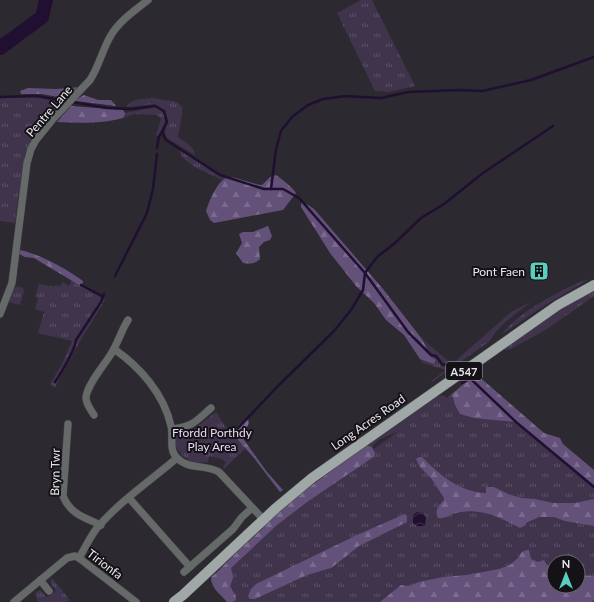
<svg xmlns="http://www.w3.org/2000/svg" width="594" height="602" font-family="Lato,sans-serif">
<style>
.grass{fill:url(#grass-tufts);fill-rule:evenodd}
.forest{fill:url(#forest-firs)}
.water{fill:url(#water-waves)}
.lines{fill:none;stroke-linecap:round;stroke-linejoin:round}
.stream{stroke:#210f32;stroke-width:2.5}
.river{stroke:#210f32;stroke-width:14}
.street-casing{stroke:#47444a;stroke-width:8}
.primary-casing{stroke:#47444a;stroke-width:11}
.street{stroke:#656a69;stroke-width:7}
.primary{stroke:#9fa8a6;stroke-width:10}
.labels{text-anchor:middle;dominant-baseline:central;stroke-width:4;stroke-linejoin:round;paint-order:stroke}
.shield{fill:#141216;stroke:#aaa8ac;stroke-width:1}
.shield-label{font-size:11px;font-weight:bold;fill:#eae8ed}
.street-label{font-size:12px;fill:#eae8ed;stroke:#141216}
.poi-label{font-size:12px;fill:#eae8ed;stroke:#141216;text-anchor:end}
.park-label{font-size:12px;fill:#e6d9f5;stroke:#141216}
</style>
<defs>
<pattern id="grass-tufts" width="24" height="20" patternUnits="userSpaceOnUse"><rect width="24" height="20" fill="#40344d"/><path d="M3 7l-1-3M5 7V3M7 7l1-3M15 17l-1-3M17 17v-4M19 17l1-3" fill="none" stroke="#5c5167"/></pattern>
<pattern id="forest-firs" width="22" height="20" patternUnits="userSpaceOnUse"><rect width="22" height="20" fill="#64517a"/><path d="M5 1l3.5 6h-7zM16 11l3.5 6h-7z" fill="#7a6a8d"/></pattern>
<pattern id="water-waves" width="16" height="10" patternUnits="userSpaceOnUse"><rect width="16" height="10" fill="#210f32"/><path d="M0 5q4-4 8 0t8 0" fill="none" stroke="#413250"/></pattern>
</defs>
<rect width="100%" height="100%" fill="#2c2930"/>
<g class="grass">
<path d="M361,0H372L415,86L389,92L375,91L337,13Z"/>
<path d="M34,97L63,102L65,104L54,115L50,116L46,121L43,128L31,143L25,153L18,199L15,223L0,221V98Z"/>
<path d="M153,98L177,102L182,107V115L178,137C185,142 194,146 195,155L167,138C161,128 172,123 164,110L155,104L127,107C130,98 145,99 153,98Z"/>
<path d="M155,107L163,111L165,121L158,137L156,135L161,119L157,115L134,114L123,118L125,113Z"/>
<path d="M179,148L217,174L225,178L222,180C209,173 180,164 179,148Z"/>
<path d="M589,279L542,307L501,335C517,315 539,303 561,291C570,287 579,281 589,279Z"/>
<path d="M72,280L105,300L79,343L55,387L50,384L62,364L72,341L38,333L44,312L35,309L38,298L35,297L39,284L55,287L56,285L60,286L63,282L69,286Z"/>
<path d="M17,286L23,288L24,291L20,305L9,302L13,289Z"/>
<path d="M594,289V296L547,329L511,349L504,350L483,364L472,377L594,481V602H230L211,581L276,519L399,431L378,440L372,447L366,445L436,397L443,395L447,398L468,380L463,381L460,378L563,307ZM554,562H578V586H554Z"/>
<path d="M531,302C517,313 498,325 490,341L432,382L431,381L446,370L423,363L420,359L434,364L422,339L452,364L511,312Z"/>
<path d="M216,412L225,426L246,448L224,469L223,468L226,462L221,459L209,456L208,462C202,463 197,463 191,461C181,457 170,443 177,433L193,430Z"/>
<path d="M52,578L70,600L67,602H38L35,593L40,590L47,597L56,591L50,582Z"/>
</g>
<g class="forest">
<path d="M81,87L70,97L63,98L42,94H21L20,91L28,88L56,89Z"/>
<path d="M84,95L98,100H111L116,106L76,101L75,100Z"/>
<path d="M71,106L123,110L125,113L123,118C102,124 78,123 57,122Z"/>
<path d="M276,175C281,178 293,188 296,193L283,210L214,223L210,220L206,211C209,202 219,175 231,177C242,179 252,184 262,185L270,177Z"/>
<path d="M301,203L308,205L314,209L383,289L422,339L431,357L436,360L434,364L420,359L404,335L386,320L374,303L356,286L330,253L301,207Z"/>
<path d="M268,226L272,236L270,240L264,242L259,247L260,259C255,264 250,264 243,263L236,253L242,243L239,234L243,232H253Z"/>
<path d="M20,250C39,254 67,269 83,281V283L79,285L34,258L25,257L19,254Z"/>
<path d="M476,374L544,433L560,438L563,444L594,470V487L516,422L474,418L460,414L455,405L452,394Z"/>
<path d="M248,419L249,423L247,427L240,430L239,433L267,472L283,490L280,492L254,458L233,434L239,425Z"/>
<path d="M366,445L372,447L375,453V456L307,502L277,525L231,568L233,578L230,586L236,597V600L232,602H227C220,594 211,588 211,577L216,573L240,549L262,529L270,519L296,497Z"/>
<path d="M419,457H422C440,475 459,492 486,493V487H494L508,494L521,498L535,499L553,503H575L594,499V526L565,521L554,517H539L526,523V525L520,528C499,517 481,507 456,513C450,514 445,519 438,518C434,510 439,506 444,500V498L431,478L420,467L416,459Z"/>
<path d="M405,514L407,516V522L359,546L339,562L331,568L307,575L255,599H250L248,596L251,589L256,584L357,535Z"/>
<path d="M526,550H529L531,559L538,562L544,560L547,565L554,568V586H578V575L594,576V599L592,602H380L401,585L409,586L419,582L443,577L467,575L499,569L510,565L519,557L522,552Z"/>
</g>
<path class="water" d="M417,512L423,513L426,517L425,525L423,526H417L413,523V515Z"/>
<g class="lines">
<g class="stream">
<path d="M0,97L36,96L67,101"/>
<path d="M72,102L107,108L132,109L155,106L164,111L167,122L162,132L166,140L220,175L264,189H283L299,198L365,273L408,332L431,355L436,356L442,364L447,366"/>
<path d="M157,148L159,136L162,132"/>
<path d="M271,189L276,149L281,131L292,117L308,105L323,99L345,96L381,98L408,92L459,90L482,91L531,80L594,57"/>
<path d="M115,276L147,213L153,189L157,154"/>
<path d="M81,285L102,296"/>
<path d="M55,382C60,375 76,348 76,340L101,302L104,294"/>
<path d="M462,383L470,379L473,381L516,422L594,487"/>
<path d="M238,428L278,386L334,331L351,310L363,290L365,273L377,257L395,243L421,218L444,204L483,173L553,126"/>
</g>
<path class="river" d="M0,48L42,17L46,0"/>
<g class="street-casing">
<g id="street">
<path d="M0,314L12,283L27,163L31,149L36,140L53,119L90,80C99,66 102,51 110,37C118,22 134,11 148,0"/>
<path d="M114,349C140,367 164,394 171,426C174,436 168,449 177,458C189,470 205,464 219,472L263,519"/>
<path d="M94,415C91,410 86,404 86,398C86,386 105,364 111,354C118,343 121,331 128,320"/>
<path d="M68,424L63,496C70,514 85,518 101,525"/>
<path d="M172,429C193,427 196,421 211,408"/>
<path d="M129,498L190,567"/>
<path d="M79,558C85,548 90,537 97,528C119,502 151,480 177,458"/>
<path d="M184,572L233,529L242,517L252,508"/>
<path d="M40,580L49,591"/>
<path d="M14,602L67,558L75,556L79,558L136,602"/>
</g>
</g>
<g class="primary-casing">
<path id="primary" d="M174,602L183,595L276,508L312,478L558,305L594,285"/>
</g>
<use href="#street" class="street"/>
<use href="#primary" class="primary"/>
</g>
<defs>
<g id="building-square" transform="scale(1)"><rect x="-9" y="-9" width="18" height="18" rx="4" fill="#5acebc" stroke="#141216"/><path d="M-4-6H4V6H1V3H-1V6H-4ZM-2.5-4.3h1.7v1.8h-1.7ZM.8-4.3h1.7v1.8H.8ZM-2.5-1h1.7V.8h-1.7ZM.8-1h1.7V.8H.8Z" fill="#111"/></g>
</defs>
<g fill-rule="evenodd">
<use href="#building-square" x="539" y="271"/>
</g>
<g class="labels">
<rect class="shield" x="446" y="362" width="36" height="18" rx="3"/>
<g class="shield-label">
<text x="464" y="371">A547</text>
</g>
<g class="street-label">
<text transform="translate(49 111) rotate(-49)">Pentre Lane</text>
<text transform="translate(368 422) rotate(-35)">Long Acres Road</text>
<text transform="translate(55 472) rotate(-89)">Bryn Twr</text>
<text transform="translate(105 564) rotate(37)">Tirionfa</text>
</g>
<g class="poi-label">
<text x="525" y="271">Pont Faen</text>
</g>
<g class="park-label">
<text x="212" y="432">Ffordd Porthdy<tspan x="212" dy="14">Play Area</tspan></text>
</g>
</g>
<g transform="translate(566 574)"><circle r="19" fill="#141216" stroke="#6a686c"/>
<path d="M0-3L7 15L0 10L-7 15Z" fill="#5acebc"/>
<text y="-6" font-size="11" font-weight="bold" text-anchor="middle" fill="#eae8ed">N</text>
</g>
</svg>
